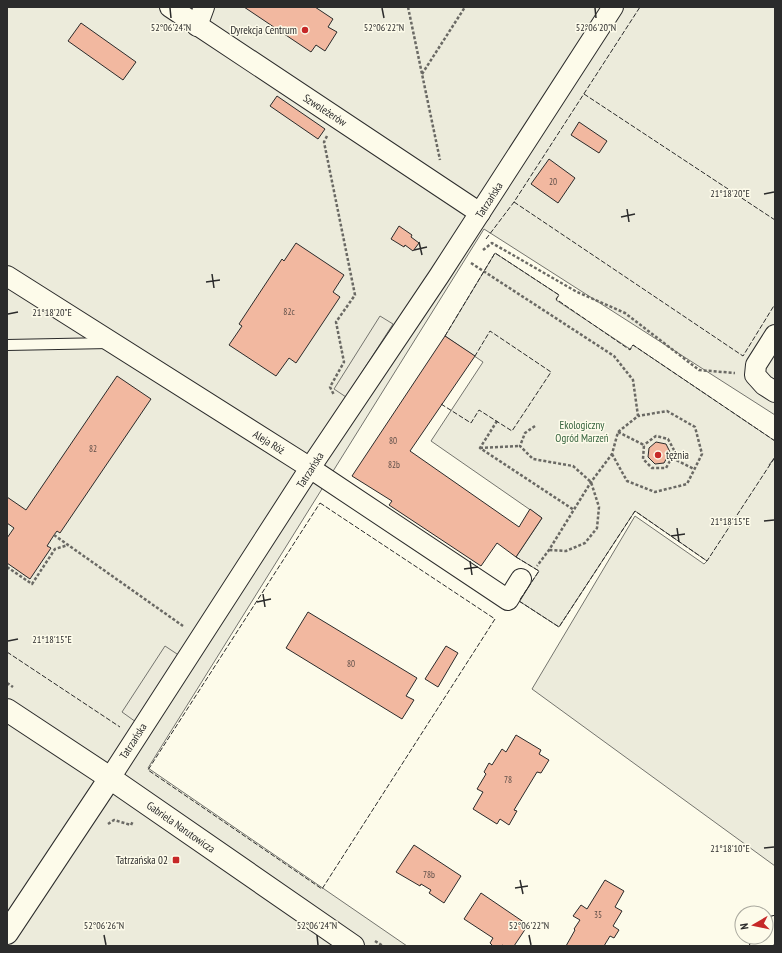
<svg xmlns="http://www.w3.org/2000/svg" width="782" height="953" font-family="'PT Sans Narrow',sans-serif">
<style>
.green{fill:#ecebdb;stroke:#74746e}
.parking{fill:#eceadb;stroke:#74746e}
.building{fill:#f2b8a0;stroke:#2b2b2b}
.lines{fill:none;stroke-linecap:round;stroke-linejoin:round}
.lane-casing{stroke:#2b2b2b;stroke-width:12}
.street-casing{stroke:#2b2b2b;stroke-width:22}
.secondary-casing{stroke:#2b2b2b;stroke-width:24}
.path{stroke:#6a6964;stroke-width:2.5;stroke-dasharray:3 2;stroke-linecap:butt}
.lane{stroke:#fdfbea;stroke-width:10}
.street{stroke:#fdfbea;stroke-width:20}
.secondary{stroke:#fdfbea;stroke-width:22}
.fence{stroke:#2b2b2b;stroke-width:1;stroke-dasharray:5 2;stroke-linecap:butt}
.ticks{fill:none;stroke:#2b2b2b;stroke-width:1.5}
.poi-dot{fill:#c62828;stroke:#fdfbea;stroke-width:1.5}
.labels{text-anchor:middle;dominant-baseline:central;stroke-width:3;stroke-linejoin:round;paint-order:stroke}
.number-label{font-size:9px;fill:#5d4e48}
.poi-label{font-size:11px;fill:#2b2b2b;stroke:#fdfbea;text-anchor:end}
.street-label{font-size:11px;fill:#2b2b2b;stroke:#fdfbea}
.park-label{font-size:11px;fill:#34623c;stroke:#fdfbea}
.ticks-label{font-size:10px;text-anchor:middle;fill:#2b2b2b;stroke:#fdfbea;stroke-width:3;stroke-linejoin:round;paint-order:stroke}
</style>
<rect width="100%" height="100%" fill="#fdfbea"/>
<g class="green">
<path d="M7,7H775V415L484,229L148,768L407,946H7Z"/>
<path d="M495,253L559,295L556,300L630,349L633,345L775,441V457L769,465L775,458V866L532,689L635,516L704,564L707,561L635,511L559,627L519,601L539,571L516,557L542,518L431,441L483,362L445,336Z"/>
</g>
<g class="parking">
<path d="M380,316L393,324L346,397L334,389Z"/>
<path d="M165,646L180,656L136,722L122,712Z"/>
</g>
<g class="building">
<path d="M244,7H315L333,19L328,27L337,32L325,51L316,45L311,52Z"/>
<path d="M81,23L136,62L123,80L68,41Z"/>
<path d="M277,96L325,129L318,139L270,106Z"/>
<path d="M579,122L607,141L599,153L571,135Z"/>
<path d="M549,159L575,178L558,203L531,184Z"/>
<path d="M399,226L412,235L411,237L419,243L413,251L405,245L404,247L391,239Z"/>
<path d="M296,243L344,275L333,292L340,297L296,363L289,358L276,376L229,345L242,326L239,324L282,259L284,261Z"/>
<path d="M445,336L475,356L410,451L519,527L530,509L542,518L516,557L497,543L481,566L389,505L392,501L352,476Z"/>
<path d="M117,376L151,399L60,533L57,531L54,535L47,546L51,548L30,579L7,563V538L14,528L7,523V497L26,510Z"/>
<path d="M656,442L666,444L670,452L664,463L655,464L648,457L649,448Z"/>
<path d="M308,612L417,678L406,696L414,700L402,719L286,648Z"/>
<path d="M446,646L458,653L438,687L425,679Z"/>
<path d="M516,735L541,750L539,754L549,760L541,773L537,772L514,810L517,811L509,825L500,819L497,824L473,809L483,792L477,789L486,774L484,772L489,763L492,765L502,749L506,752Z"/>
<path d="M414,845L461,876L444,903L429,893L431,890L421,884L420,886L396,872Z"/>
<path d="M605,880L624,891L615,907L622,911L613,926L619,930L614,938L610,936L604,946H566L575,930L574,929L580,920L573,916L581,905L587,909Z"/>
<path d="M481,893L528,925L514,946H504L502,945L501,946H493L490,943L493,938L464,919Z"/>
</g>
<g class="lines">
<g class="lane-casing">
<path id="lane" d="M7,345L109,343"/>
</g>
<g class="street-casing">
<g id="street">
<path d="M170,7L480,213"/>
<path d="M197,26L204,7"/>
<path d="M7,276L301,462L508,600L521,579"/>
<path d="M775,335L756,365L755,375L764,385L775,392"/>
<path d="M110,778L310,468L439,276L613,7"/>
<path d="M760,946L775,926"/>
</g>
</g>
<g class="secondary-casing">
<g id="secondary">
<path d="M7,710L110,778L353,946"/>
<path d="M7,933L110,778"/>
</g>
</g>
<g class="path">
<path d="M408,7L440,160"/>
<path d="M422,74L465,7"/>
<path d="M327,136L324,142L355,295L336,322L344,362L330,387L334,395"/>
<path d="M483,250L492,243L577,292L625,313L699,370L735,373"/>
<path d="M471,263L614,356L633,380L638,416L618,432L612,454L591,482L549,550L537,566"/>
<path d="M497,421L480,448L574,510"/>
<path d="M535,426L525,433L520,446L533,459L573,466L591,482L599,507L597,528L585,543L566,551L549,550"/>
<path d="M618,432L644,445L643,459L652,468H666L675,452L668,439L656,436L644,445"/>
<path d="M480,448L520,446"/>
<path d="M612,454L627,481L655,492L687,484L702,454L695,427L667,411L638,416"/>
<path d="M672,458L694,469"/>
<path d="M54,535L183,626"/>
<path d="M7,567L32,584L55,549L68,545"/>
<path d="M7,683L13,687"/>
<path d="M108,824L114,820L131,825L133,821"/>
<path d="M375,941L383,946"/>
</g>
<use href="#lane" class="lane"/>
<use href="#street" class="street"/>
<use href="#secondary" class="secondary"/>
<g class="fence">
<path d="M584,94L775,220"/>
<path d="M514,202L743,356L775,304"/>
<path d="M486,239L514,202L640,7"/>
<path d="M445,336L495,253L559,295L556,299L630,350L633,345L775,441"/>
<path d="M441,404L471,423L479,410L512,431L551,372L490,331L475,356"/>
<path d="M320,503L495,619L322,889L148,770Z"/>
<path d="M516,557L539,571L519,601L559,627L635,511L707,561L775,457"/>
<path d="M7,652L120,727"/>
</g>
</g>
<path class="ticks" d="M170,8L171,18M382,8L384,18M595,8L596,18M764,194L774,192M627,209L629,222M621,217L635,214M419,242L422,255M414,250L427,247M212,274L214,288M206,282L220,280M8,314L18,312M764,521L774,520M677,528L679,542M671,536L685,534M470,561L472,575M464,569L478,567M263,594L265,607M257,602L271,599M8,641L18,639M764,848L774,847M520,880L523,894M515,888L528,886M104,935L106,945M317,935L318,945M529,935L531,945"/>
<g class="poi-dot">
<circle cx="305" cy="30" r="4"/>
<circle cx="658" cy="455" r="4"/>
<rect x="172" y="856" width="8" height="8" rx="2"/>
</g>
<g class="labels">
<g class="number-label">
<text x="553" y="181">20</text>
<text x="289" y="311">82c</text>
<text x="393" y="440">80</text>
<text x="93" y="448">82</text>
<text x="394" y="464">82b</text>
<text x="351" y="663">80</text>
<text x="508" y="779">78</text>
<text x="429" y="874">78b</text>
<text x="598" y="914">35</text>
</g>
<g class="poi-label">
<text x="297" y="30">Dyrekcja Centrum</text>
<text x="666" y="455" text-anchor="start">tężnia</text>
<text x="168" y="860">Tatrzańska 02</text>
</g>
<g class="street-label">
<text transform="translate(325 110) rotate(33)">Szwoleżerów</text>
<text transform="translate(489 200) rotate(-57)">Tatrzańska</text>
<text transform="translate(269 442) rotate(32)">Aleja Róż</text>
<text transform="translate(310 470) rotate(-57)">Tatrzańska</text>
<text transform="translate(133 741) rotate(-57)">Tatrzańska</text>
<text transform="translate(181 827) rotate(35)">Gabriela Narutowicza</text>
</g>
<g class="park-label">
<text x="582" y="425">Ekologiczny<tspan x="582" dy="13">Ogród Marzeń</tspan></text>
</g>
</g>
<g class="ticks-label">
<text x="171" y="31">52°06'24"N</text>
<text x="384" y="31">52°06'22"N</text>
<text x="596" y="31">52°06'20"N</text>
<text x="730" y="197">21°18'20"E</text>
<text x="52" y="316">21°18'20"E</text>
<text x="730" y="525">21°18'15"E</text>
<text x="52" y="643">21°18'15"E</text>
<text x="730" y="852">21°18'10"E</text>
<text x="104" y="929">52°06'26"N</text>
<text x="317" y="929">52°06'24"N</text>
<text x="529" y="929">52°06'22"N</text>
</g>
<rect width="782" height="953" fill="none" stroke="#2b2b2b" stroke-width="16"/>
<g transform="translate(754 925) rotate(261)"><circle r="19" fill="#fdfbea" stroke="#a9a89e"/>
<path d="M0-3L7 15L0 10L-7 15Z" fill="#c62828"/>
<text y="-6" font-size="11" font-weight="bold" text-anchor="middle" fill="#2b2b2b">N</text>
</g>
</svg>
